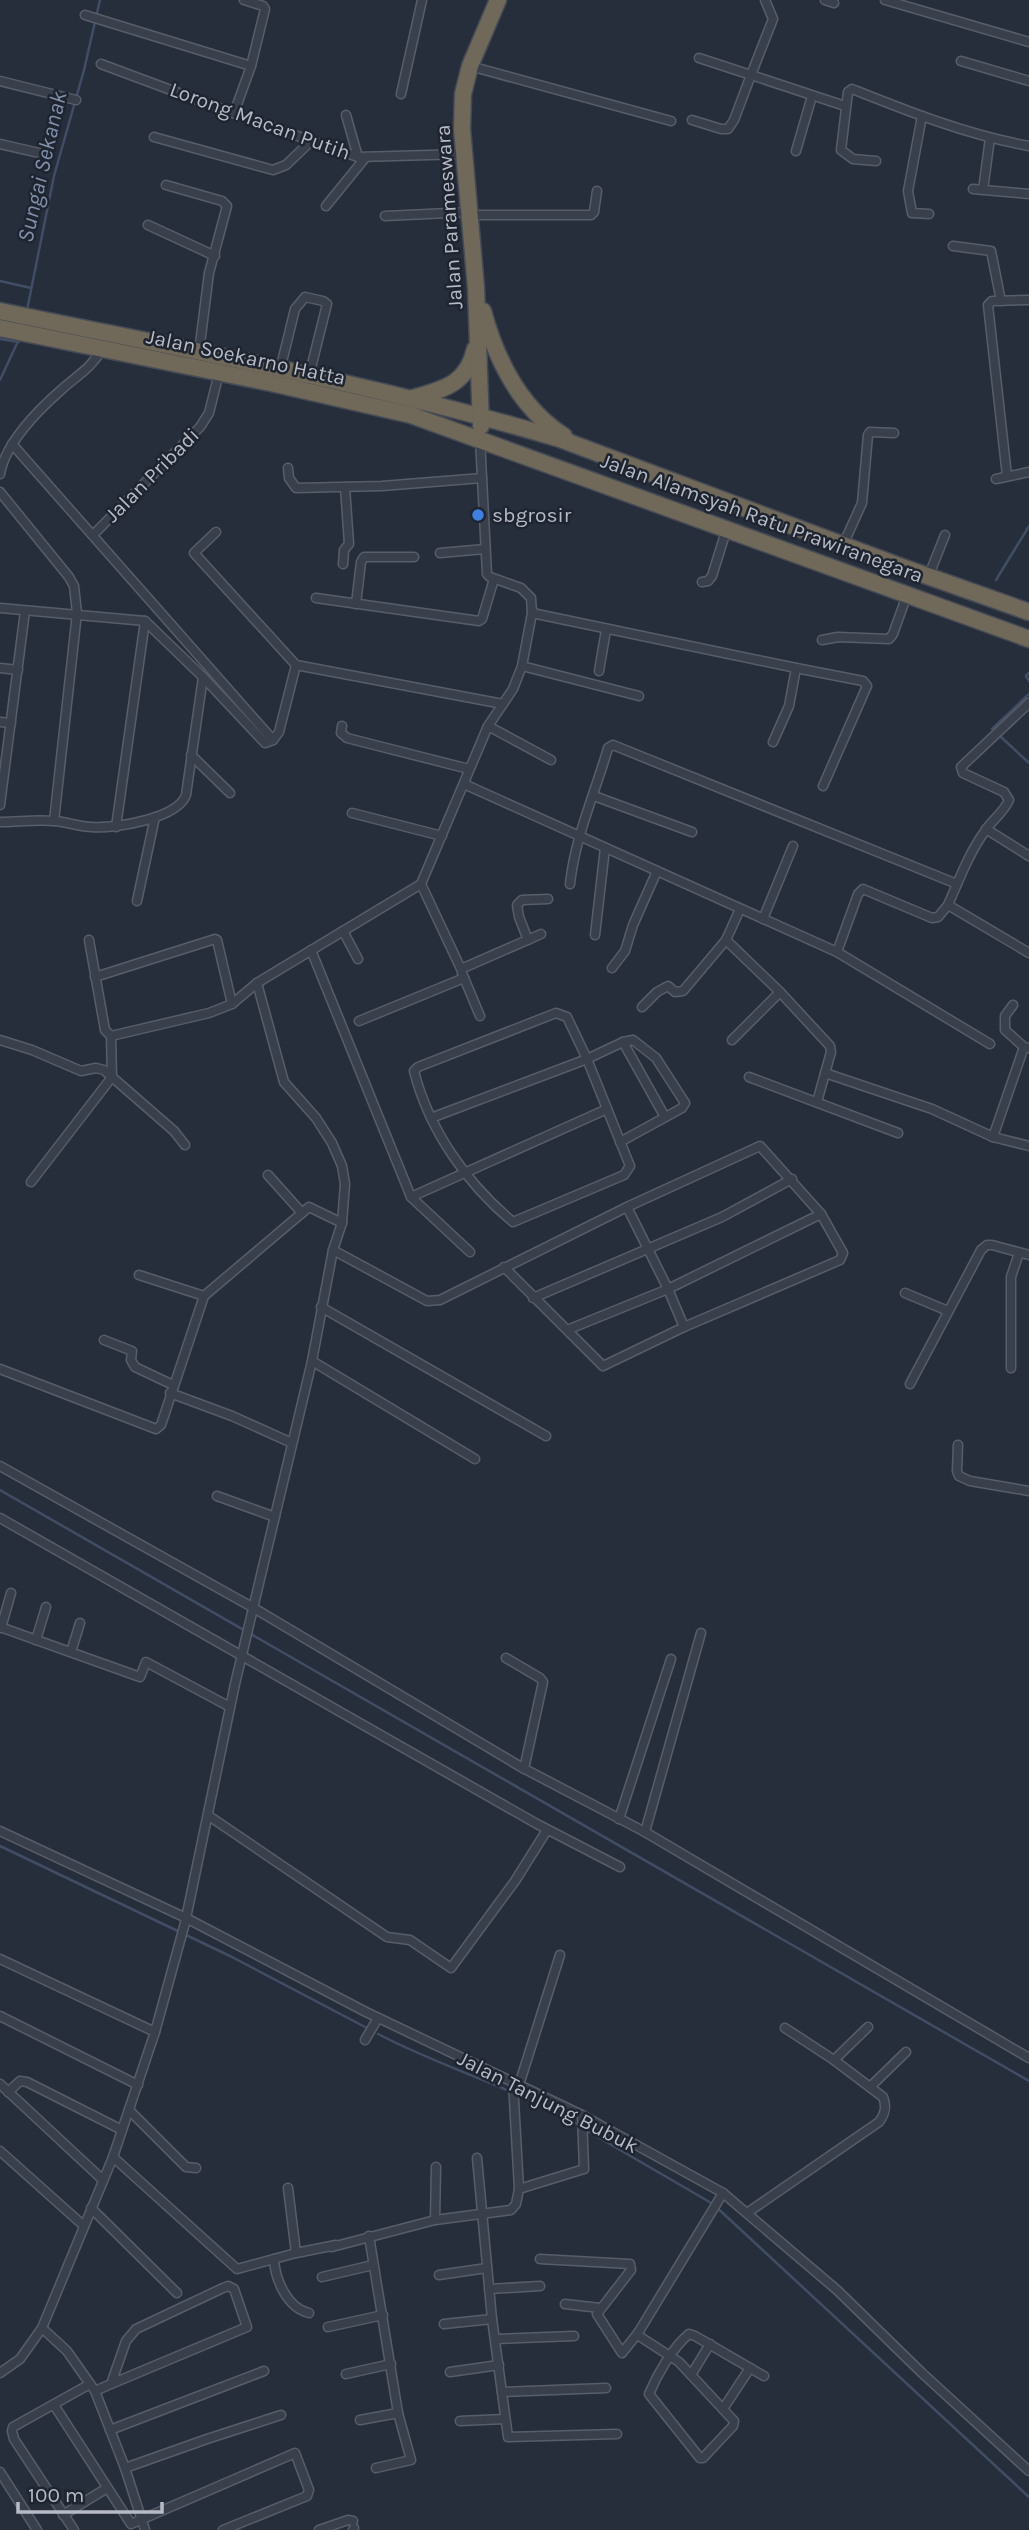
<svg xmlns="http://www.w3.org/2000/svg" width="1029" height="2530" font-family="Karla,sans-serif">
<style>
.lines{fill:none;stroke-linecap:round;stroke-linejoin:round}
.stream{stroke:#404d64;stroke-width:2.5}
.street-casing{stroke:#585e69;stroke-width:11}
.highway-casing{stroke:#454b56;stroke-width:19}
.street{stroke:#3a404b;stroke-width:8}
.highway{stroke:#706858;stroke-width:16}
.shop-dot{fill:#3f7fe0;stroke:#1f2530;stroke-width:2.5}
.labels{text-anchor:middle;dominant-baseline:central;stroke-width:5;stroke-linejoin:round;paint-order:stroke}
.street-label{font-size:21px;fill:#b6bbc6;stroke:#1f2530}
.poi-label{font-size:21px;fill:#b6bbc6;stroke:#1f2530;text-anchor:start}
.water-label{font-size:23px;font-style:italic;fill:#8190aa;stroke:#1f2530}
</style>
<rect width="100%" height="100%" fill="#272e3b"/>
<g class="lines">
<g class="stream">
<path d="M0,281L31,288"/>
<path d="M27,310L54,176L84,70L100,0"/>
<path d="M0,339L19,342"/>
<path d="M0,380L20,337"/>
<path d="M996,580L1029,526"/>
<path d="M1029,673L1026,676L1029,681"/>
<path d="M992,729L1029,694"/>
<path d="M1001,737L1029,763"/>
<path d="M0,1490L1029,2081"/>
<path d="M0,1846L232,1957L367,2028"/>
<path d="M378,2034C443,2068 515,2088 579,2125"/>
<path d="M584,2129L713,2204L1029,2497"/>
</g>
<g class="street-casing">
<g id="street">
<path d="M765,0L773,19L751,75L845,106"/>
<path d="M825,0L834,3"/>
<path d="M885,0L1029,42"/>
<path d="M85,15L251,66"/>
<path d="M961,61L1029,81"/>
<path d="M101,64L254,121L358,157L465,154"/>
<path d="M470,66L671,121"/>
<path d="M0,81L76,100"/>
<path d="M401,94L422,0"/>
<path d="M234,113L251,66L265,9L263,6L244,0"/>
<path d="M346,115L358,157"/>
<path d="M922,116L908,191L912,213L929,214"/>
<path d="M692,120L721,129H728L734,120L751,75L699,58"/>
<path d="M154,137L273,170L286,165L311,141"/>
<path d="M0,144L48,155"/>
<path d="M796,151L812,96"/>
<path d="M876,161L853,159L841,150L848,92L852,89C910,112 967,135 1029,146"/>
<path d="M166,185L222,201L227,206L209,273L199,352"/>
<path d="M973,189L1029,194"/>
<path d="M983,190L990,138"/>
<path d="M326,206L365,158"/>
<path d="M470,215H591L594,212L597,191"/>
<path d="M385,216L470,212"/>
<path d="M148,225L215,256"/>
<path d="M953,246L991,251L1001,301"/>
<path d="M280,370L295,309L305,297L323,301L327,304L309,376"/>
<path d="M12,444L273,740"/>
<path d="M288,468L289,478L296,488L382,486L482,478"/>
<path d="M0,474C5,444 37,411 60,391C76,376 91,369 102,349"/>
<path d="M1007,476L988,305L992,301L1029,300"/>
<path d="M996,479L1029,472"/>
<path d="M0,492L69,577L74,586L77,613L54,821"/>
<path d="M216,532L194,553L296,665L503,704"/>
<path d="M93,535L200,427L209,413L219,373"/>
<path d="M843,545L862,503L868,435L870,432L894,433"/>
<path d="M440,553L485,549"/>
<path d="M343,564L344,550L349,544L345,487"/>
<path d="M929,575L945,535"/>
<path d="M702,582L708,581L712,576L727,528"/>
<path d="M316,598L479,621L482,619L494,579"/>
<path d="M356,604L361,562L364,557H414"/>
<path d="M0,608L145,621L203,677L265,743L273,740L279,732L296,665"/>
<path d="M532,613L796,668L789,706L773,742"/>
<path d="M822,640L838,637L889,639L893,634L907,595"/>
<path d="M522,666L639,696"/>
<path d="M0,668L18,670"/>
<path d="M796,668L863,681L867,686L823,786"/>
<path d="M599,671L606,630"/>
<path d="M0,722L11,723"/>
<path d="M342,726L341,733L347,738L469,769"/>
<path d="M488,726L551,760"/>
<path d="M191,755L230,793"/>
<path d="M464,784L837,952L858,894L863,889L932,918L938,917L948,905L1029,953"/>
<path d="M594,796L692,832"/>
<path d="M0,805L25,611"/>
<path d="M352,813L442,836"/>
<path d="M0,822C18,822 37,819 55,821C67,822 80,827 92,827C116,829 178,818 186,795L203,677"/>
<path d="M116,827L145,621"/>
<path d="M986,829L1029,856"/>
<path d="M421,884L461,969L541,934"/>
<path d="M570,884C575,837 595,793 608,748L613,745L957,884"/>
<path d="M137,901L155,817"/>
<path d="M948,905C959,880 969,853 985,831C992,820 1004,812 1009,800L1004,792L963,773L961,767L1029,703"/>
<path d="M740,909L726,940L780,992L830,1046L831,1052L817,1102"/>
<path d="M763,919L793,846"/>
<path d="M343,931L358,959"/>
<path d="M595,935L605,848"/>
<path d="M89,940L105,1030L111,1036L112,1077L174,1131L185,1145"/>
<path d="M528,940L519,917L517,905L522,900L548,899"/>
<path d="M311,950L411,1197L470,1252"/>
<path d="M837,952L990,1044"/>
<path d="M612,968L625,951L633,925L657,871"/>
<path d="M462,973L480,1016"/>
<path d="M95,977L215,939L217,940L232,1004"/>
<path d="M1013,1005L1005,1016V1030L1024,1047"/>
<path d="M642,1007L657,992L668,986L675,992L683,991L726,940"/>
<path d="M556,1013L567,1017L587,1059L630,1166L624,1175L513,1222C467,1184 429,1130 414,1071L418,1067Z"/>
<path d="M359,1021L464,978"/>
<path d="M111,1036L209,1013L232,1004L257,983L421,884L488,726L513,689L522,666L532,613L531,598L521,588L490,577L487,574L480,439"/>
<path d="M0,1040L32,1050L81,1071L96,1068L104,1070L112,1077L31,1182"/>
<path d="M732,1040L780,992"/>
<path d="M623,1042L665,1117"/>
<path d="M825,1073L932,1109L993,1137L1029,1146"/>
<path d="M749,1077L898,1133"/>
<path d="M431,1118L587,1059L623,1042L633,1040L656,1058L685,1103L682,1108L620,1142"/>
<path d="M993,1137L1024,1047L1029,1048"/>
<path d="M268,1175L302,1213"/>
<path d="M411,1197L607,1109"/>
<path d="M627,1207L668,1289L684,1327"/>
<path d="M333,1250L427,1301L440,1300L627,1207L760,1146L821,1214L843,1253L840,1260L684,1327L603,1366L504,1267"/>
<path d="M139,1275L204,1296"/>
<path d="M905,1293L948,1311"/>
<path d="M533,1298L722,1217L792,1179"/>
<path d="M321,1307L546,1436"/>
<path d="M567,1330L668,1289L821,1214"/>
<path d="M104,1340L132,1351L131,1360L135,1367L173,1385"/>
<path d="M312,1361L475,1459"/>
<path d="M1011,1368V1277L1019,1253"/>
<path d="M0,1369L156,1429L161,1425L204,1296L309,1207L342,1223"/>
<path d="M910,1384L981,1250L987,1245H992L1029,1255"/>
<path d="M170,1393L232,1416L292,1443"/>
<path d="M958,1445L957,1471L959,1476L970,1481L1029,1491"/>
<path d="M0,1466L252,1607L521,1767L645,1832L1029,2058"/>
<path d="M217,1496L275,1517"/>
<path d="M0,1518L537,1824L620,1867"/>
<path d="M0,1627L140,1677L146,1662L230,1707"/>
<path d="M1,1628L11,1593"/>
<path d="M36,1640L46,1607"/>
<path d="M71,1652L80,1623"/>
<path d="M506,1658L540,1678L543,1682L524,1769"/>
<path d="M209,1816L387,1937L410,1940L451,1968L515,1881L547,1830"/>
<path d="M619,1819L671,1659"/>
<path d="M0,1831L186,1918L366,2012L582,2115L723,2193L837,2290L922,2373L1029,2471"/>
<path d="M645,1832L701,1633"/>
<path d="M0,1959L155,2032"/>
<path d="M0,2016L138,2085"/>
<path d="M785,2028L834,2060"/>
<path d="M365,2040L378,2018"/>
<path d="M513,2082L519,2189"/>
<path d="M0,2084L103,2180"/>
<path d="M519,2085L560,1955"/>
<path d="M870,2087L906,2052"/>
<path d="M8,2092L20,2081L27,2082L122,2130"/>
<path d="M129,2110L186,2167L196,2168"/>
<path d="M0,2151L84,2226"/>
<path d="M113,2157L237,2269L296,2253L336,2245"/>
<path d="M477,2158L492,2319L508,2437L617,2434"/>
<path d="M288,2188L296,2253"/>
<path d="M91,2208L177,2293"/>
<path d="M747,2213L879,2122C885,2114 887,2107 883,2097L834,2060L868,2027"/>
<path d="M435,2220L436,2167"/>
<path d="M369,2236L398,2413L411,2460L376,2468"/>
<path d="M332,2247L435,2220L511,2210L516,2204L519,2189L584,2169L582,2115"/>
<path d="M274,2259C275,2279 287,2308 309,2313"/>
<path d="M540,2259L630,2264L631,2270L597,2314L622,2353L638,2333L723,2193"/>
<path d="M439,2275L487,2268"/>
<path d="M322,2277L373,2265"/>
<path d="M489,2289L540,2286"/>
<path d="M565,2304L600,2308"/>
<path d="M444,2324L492,2319"/>
<path d="M328,2327L383,2315"/>
<path d="M42,2328L67,2351L95,2391L125,2468L145,2530"/>
<path d="M638,2333L639,2336L679,2362L734,2421L733,2426L703,2458H700L649,2394C657,2375 672,2348 689,2334L695,2336L764,2376"/>
<path d="M495,2339L574,2336"/>
<path d="M450,2372L499,2365"/>
<path d="M0,2373L20,2359L42,2328L113,2157L155,2032L185,1923L235,1684L312,1361L333,1250L342,1223L345,1184L342,1166L332,1143L316,1118L284,1082L257,983"/>
<path d="M346,2374L391,2364"/>
<path d="M691,2375L710,2344"/>
<path d="M95,2391L111,2384L247,2327L234,2289L228,2286L223,2288L136,2329L126,2341L111,2384"/>
<path d="M502,2392L606,2388"/>
<path d="M54,2405L131,2524L295,2453L309,2490L307,2496L223,2530"/>
<path d="M723,2409L750,2368"/>
<path d="M360,2420L398,2413"/>
<path d="M460,2421L505,2419"/>
<path d="M110,2430L264,2371"/>
<path d="M125,2468L207,2439L281,2415"/>
<path d="M0,2472L37,2530"/>
<path d="M63,2515L107,2488"/>
<path d="M74,2530L14,2439L12,2431L13,2427L90,2384"/>
<path d="M319,2530L348,2520L353,2521"/>
<path d="M353,2530L354,2528"/>
</g>
</g>
<g class="highway-casing">
<g id="highway">
<path d="M0,311C187,350 376,384 560,439L902,567L1029,612"/>
<path d="M483,311C496,359 520,408 564,436"/>
<path d="M0,328L271,383L411,415L1029,639"/>
<path d="M413,398C444,389 467,384 475,349"/>
<path d="M481,426L476,288L462,129L463,94L470,66L498,0"/>
</g>
</g>
<use href="#street" class="street"/>
<use href="#highway" class="highway"/>
</g>
<circle class="shop-dot" cx="478" cy="515" r="7"/>
<g class="labels">
<g class="street-label">
<text transform="translate(260 121) rotate(20)">Lorong Macan Putih</text>
<text transform="translate(449 217) rotate(-94)">Jalan Parameswara</text>
<text transform="translate(246 357) rotate(12)">Jalan Soekarno Hatta</text>
<text transform="translate(152 475) rotate(-45)">Jalan Pribadi</text>
<text transform="translate(762 518) rotate(20)">Jalan Alamsyah Ratu Prawiranegara</text>
<text transform="translate(548 2102) rotate(27)">Jalan Tanjung Bubuk</text>
</g>
<g class="poi-label">
<text x="492" y="515">sbgrosir</text>
</g>
<g class="water-label">
<text transform="translate(42 167) rotate(-77)">Sungai Sekanak</text>
</g>
</g>
<path d="M18 2502v10h144v-10" fill="none" stroke="#b6bbc6" stroke-width="3.5"/>
<text x="28" y="2502" font-size="21" fill="#b6bbc6" stroke="#1f2530" stroke-width="5" paint-order="stroke">100 m</text>
</svg>
